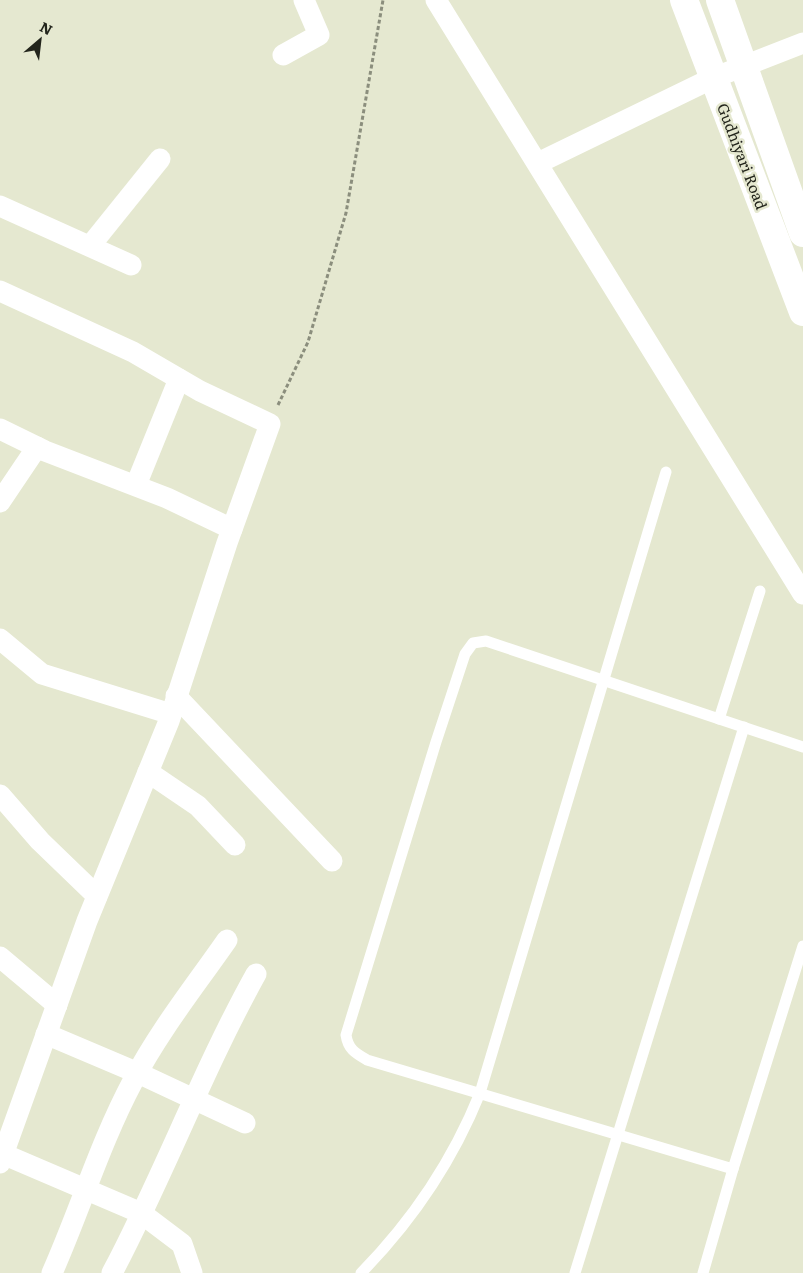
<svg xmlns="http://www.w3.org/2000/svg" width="803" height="1273" font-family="Literata,serif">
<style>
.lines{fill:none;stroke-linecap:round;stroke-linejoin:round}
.path{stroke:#8b8e7d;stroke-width:3;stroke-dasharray:4 2.5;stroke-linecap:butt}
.service{stroke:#fff;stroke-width:11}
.minor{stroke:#fff;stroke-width:21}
.tertiary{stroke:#fff;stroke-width:28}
.labels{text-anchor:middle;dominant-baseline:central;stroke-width:5;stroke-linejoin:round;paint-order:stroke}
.street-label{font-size:15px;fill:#23251c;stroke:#e5e8d0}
</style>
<rect width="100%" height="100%" fill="#e5e8d0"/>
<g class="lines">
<path class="path" d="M278,405L308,342L346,213L383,0"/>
<g class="service">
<path d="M719,719L760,591"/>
<path d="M733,1169L367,1060C355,1053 348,1049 346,1035L436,742L465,654L473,643L486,641L803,747"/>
<path d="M361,1273C412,1221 453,1160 480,1093L666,472"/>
<path d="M575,1273L744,727"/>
<path d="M703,1273L733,1169L803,946"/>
</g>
<g class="minor">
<path d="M436,0L803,594"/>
<path d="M283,55L319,35L304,0"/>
<path d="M538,163L713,78L803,43"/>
<path d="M0,206L131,265"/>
<path d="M90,246L160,159"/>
<path d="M0,291L133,352L200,391L270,424L227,543L169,721L87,921L0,1163"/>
<path d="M0,429L45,451L167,498L232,529"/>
<path d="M136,485L179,379"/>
<path d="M0,502L37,447"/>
<path d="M0,639L42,674L171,714"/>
<path d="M176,696L332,861"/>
<path d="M148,772L198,806L235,845"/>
<path d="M0,795L40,841L97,896"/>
<path d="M0,957L57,1005"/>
<path d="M46,1034L138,1073L245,1123"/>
<path d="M3,1154L141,1213L182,1244L192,1273"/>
<path d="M52,1273C80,1210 100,1143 133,1081C159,1031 195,986 227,940"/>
<path d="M112,1273C164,1175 202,1071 256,974"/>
</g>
<g class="tertiary">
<path d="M684,0L803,312"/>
<path d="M720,0L803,233"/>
</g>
</g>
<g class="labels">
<g class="street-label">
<text transform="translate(743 156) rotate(69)">Gudhiyari Road</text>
</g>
</g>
<g transform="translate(40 40) rotate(28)" stroke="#e5e8d0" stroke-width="4" paint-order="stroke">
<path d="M0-4L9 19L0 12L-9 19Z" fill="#23251c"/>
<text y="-8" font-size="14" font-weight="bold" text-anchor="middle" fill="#23251c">N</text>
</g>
</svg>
